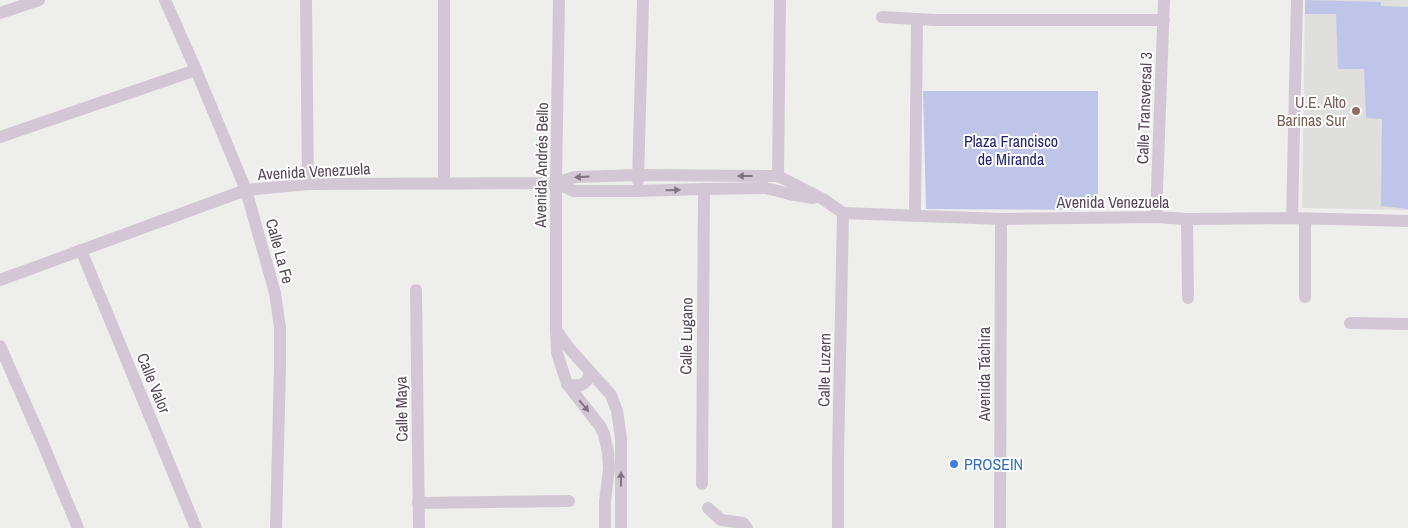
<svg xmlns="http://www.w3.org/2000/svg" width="1408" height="528" font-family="'Archivo Narrow',sans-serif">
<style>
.education{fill:#dfe0de}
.green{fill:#bfc5e9}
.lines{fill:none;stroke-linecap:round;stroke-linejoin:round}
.street{stroke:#d4c7d5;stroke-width:12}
.oneway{fill:#837484}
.education-dot{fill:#8d6e63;stroke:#fff;stroke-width:2}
.shop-dot{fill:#3f7fe0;stroke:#fff;stroke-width:2}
.labels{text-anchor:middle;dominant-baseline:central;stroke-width:4;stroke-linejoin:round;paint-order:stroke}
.education-label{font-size:16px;fill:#785e54;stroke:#fff;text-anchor:end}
.street-label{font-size:16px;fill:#574758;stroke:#fff}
.park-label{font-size:16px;fill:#212470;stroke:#fff}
.shop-label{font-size:16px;fill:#366cbe;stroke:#fff;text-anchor:start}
</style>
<rect width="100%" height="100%" fill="#eeefed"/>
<path class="education" d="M1305,0H1408V210L1302,208Z"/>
<g class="green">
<path d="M1305,0L1381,2V6L1408,7V209L1381,206L1382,119L1366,118L1364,69H1338L1336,14H1305Z"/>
<path d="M923,91H1098V210L926,209Z"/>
</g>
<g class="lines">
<g class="street">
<path d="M165,0L196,70L246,190L275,293L280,328V366L276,528"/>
<path d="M306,0L308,184"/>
<path d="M559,0L556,183V330L557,353L567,384L600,426L604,434L608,452L609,469L605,501V528"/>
<path d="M0,13L39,0"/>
<path d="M882,17L934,20H1164"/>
<path d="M0,137L196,70"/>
<path d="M778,176L780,0"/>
<path d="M638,181L643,0"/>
<path d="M444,183V0"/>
<path d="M556,183L574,191H638L704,189L766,188L789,194L813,198"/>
<path d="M915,216L917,19"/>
<path d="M1156,217L1164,0"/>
<path d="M1292,218L1297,0"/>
<path d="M1187,219L1188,298"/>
<path d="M1305,219V297"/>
<path d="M81,250L196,528"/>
<path d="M0,280L246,190L308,184L556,183L575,177L639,175L778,176L823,199L843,213L1001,219L1156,217L1187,219L1292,218L1408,221"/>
<path d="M416,290L419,528"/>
<path d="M1350,323L1408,324"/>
<path d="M556,330L569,348L611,395L617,411L621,438V528"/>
<path d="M0,346L41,439L78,528"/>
<path d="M567,384C580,387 587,386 590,372"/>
<path d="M702,484L704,189"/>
<path d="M418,503L569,501"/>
<path d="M708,508L721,520L743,523L747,528"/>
<path d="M838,528V458L843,213"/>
<path d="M1000,528L1001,219"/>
</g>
</g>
<defs><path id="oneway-solid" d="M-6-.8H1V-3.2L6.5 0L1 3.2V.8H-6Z" transform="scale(1.25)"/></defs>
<g class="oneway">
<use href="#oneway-solid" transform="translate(745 176) rotate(-180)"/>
<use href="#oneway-solid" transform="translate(582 177) rotate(177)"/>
<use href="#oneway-solid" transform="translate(673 190) rotate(-2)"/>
<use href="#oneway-solid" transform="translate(584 406) rotate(50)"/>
<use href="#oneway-solid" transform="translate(621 479) rotate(-90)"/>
</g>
<circle class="education-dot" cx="1356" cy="111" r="5"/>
<circle class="shop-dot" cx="954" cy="464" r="5"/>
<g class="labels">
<g class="education-label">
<text x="1346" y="102">U.E. Alto<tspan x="1346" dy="18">Barinas Sur</tspan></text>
</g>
<g class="street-label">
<text transform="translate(1144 108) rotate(-88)">Calle Transversal 3</text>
<text transform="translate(541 165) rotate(-89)">Avenida Andrés Bello</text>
<text transform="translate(314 171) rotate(-3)">Avenida Venezuela</text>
<text x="1113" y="202">Avenida Venezuela</text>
<text transform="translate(280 251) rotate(75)">Calle La Fe</text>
<text transform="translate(686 336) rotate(-89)">Calle Lugano</text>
<text transform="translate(824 370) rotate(-89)">Calle Luzern</text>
<text transform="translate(984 374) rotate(-90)">Avenida Táchira</text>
<text transform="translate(154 383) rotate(68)">Calle Valor</text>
<text transform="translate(401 409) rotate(-91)">Calle Maya</text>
</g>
<g class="park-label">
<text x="1011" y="141">Plaza Francisco<tspan x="1011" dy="18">de Miranda</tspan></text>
</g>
<g class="shop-label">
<text x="964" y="464">PROSEIN</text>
</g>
</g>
</svg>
